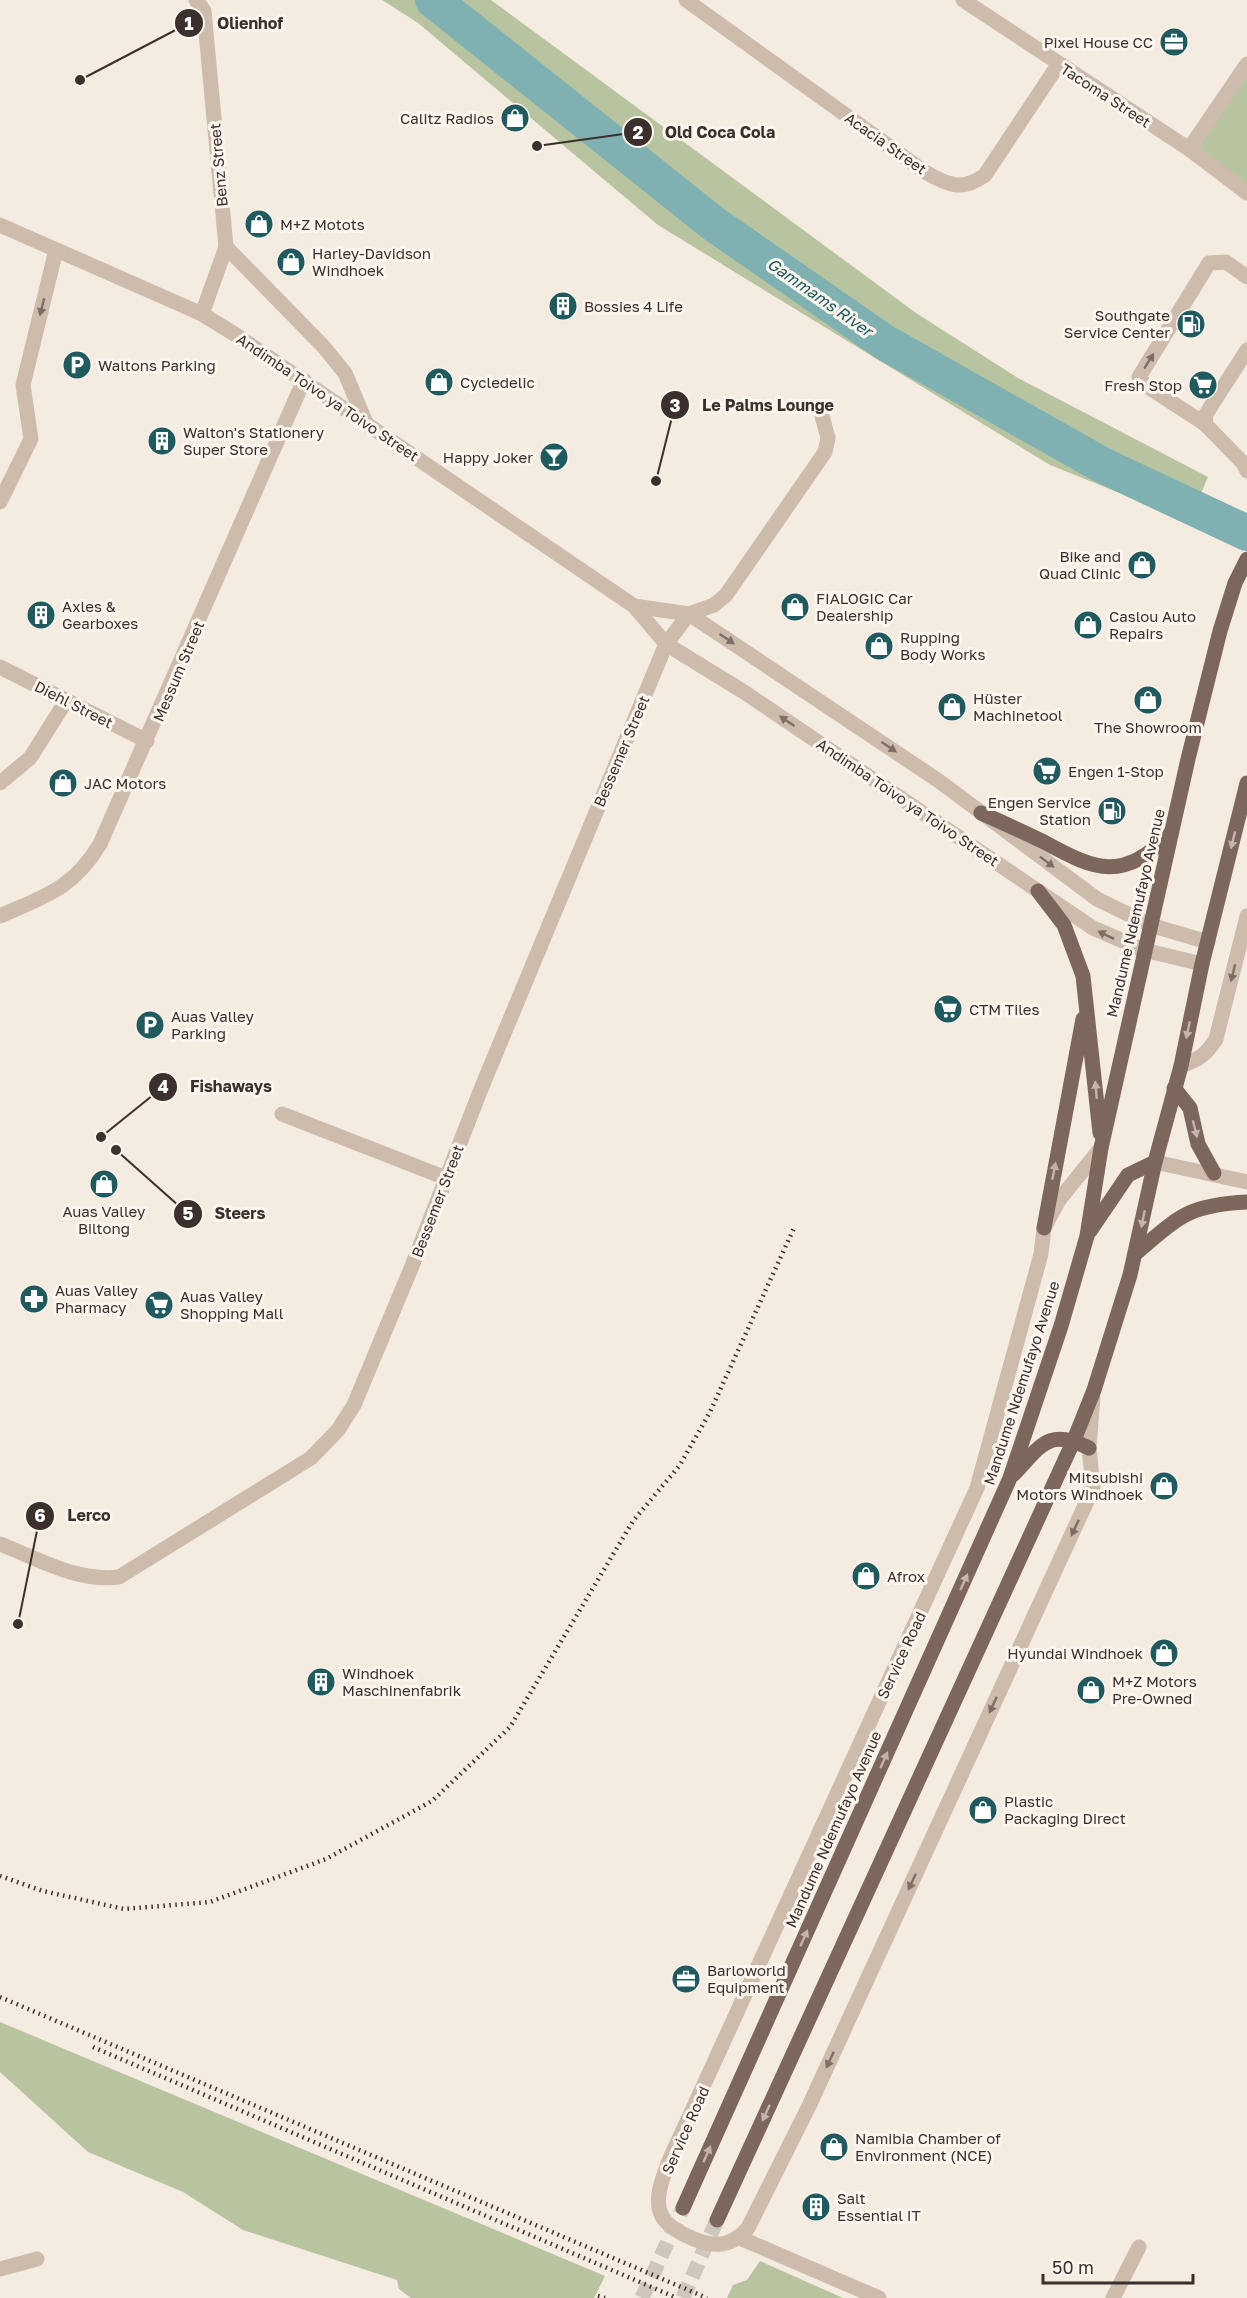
<svg xmlns="http://www.w3.org/2000/svg" width="1247" height="2298" font-family="'Golos Text',sans-serif">
<style>
.green{fill:#b8c4a0}
.lines{fill:none;stroke-linecap:round;stroke-linejoin:round}
.river{stroke:#7fb0b2;stroke-width:36}
.major-tunnel{stroke:#cfc6bd;stroke-width:15;stroke-dasharray:15 8;stroke-linecap:butt}
.minor{stroke:#cdbbac;stroke-width:15}
.major{stroke:#7d675c;stroke-width:15}
.rail{stroke:#3b302b;stroke-width:4.5;stroke-dasharray:1.5 4.5;stroke-linecap:butt}
.oneway{fill:#7d6f65}
.oneway2{fill:#c2b5ac}
.labels{text-anchor:middle;dominant-baseline:central;stroke-width:6;stroke-linejoin:round;paint-order:stroke}
.poi-label{font-size:15px;fill:#3b302b;stroke:#fbf5ee;text-anchor:start}
.street-label{font-size:15px;fill:#3b302b;stroke:#fbf5ee}
.water-label{font-size:16px;font-style:italic;fill:#1f5a5e;stroke:#fbf5ee}
.leader{fill:none;stroke:#3b302b;stroke-width:2}
.callout-dot{fill:#3b302b;stroke:#fbf5ee;stroke-width:2}
.mark-label{font-size:18px;text-anchor:middle;font-weight:bold;fill:#fff}
.callout-label{font-size:16px;text-anchor:middle;font-weight:bold;fill:#3b302b;stroke:#fbf5ee;stroke-width:6;stroke-linejoin:round;paint-order:stroke}
</style>
<rect width="100%" height="100%" fill="#f4ebe1"/>
<g class="green">
<path d="M382,0H491L916,313L1018,378L1208,477L1189,521L1050,465L658,225L418,23Z"/>
<path d="M1247,64V193L1189,149Z"/>
<path d="M0,2022L605,2276L594,2298H411L399,2289L397,2280L243,2230L183,2192L88,2152L0,2072Z"/>
<path d="M760,2261L843,2298H727L733,2285L747,2280Z"/>
</g>
<g class="lines">
<path class="river" d="M433,0L714,224L884,342L1102,465L1247,533"/>
<g class="major-tunnel">
<path d="M642,2298L683,2208"/>
<path d="M683,2298L717,2220"/>
</g>
<g class="minor">
<path d="M196,0L204,11L226,247L202,314"/>
<path d="M686,0L925,172C948,185 962,192 985,175L1058,65"/>
<path d="M963,0L1189,149L1247,193"/>
<path d="M1189,149L1247,64"/>
<path d="M0,225L202,314L236,335L634,606L666,644L744,692L1093,928L1144,950L1202,964"/>
<path d="M226,247L323,346L345,373L366,423"/>
<path d="M1247,350L1206,414L1205,424L1243,463L1247,471"/>
<path d="M1205,424L1145,385L1139,377L1209,263L1226,262L1247,277"/>
<path d="M0,502L31,439L23,385L56,250"/>
<path d="M634,606L689,614L939,781L1097,899L1150,925L1208,942"/>
<path d="M0,667L147,741"/>
<path d="M0,783L30,758L66,701"/>
<path d="M0,916C45,896 73,889 100,844L304,380"/>
<path d="M1181,1066C1198,1060 1206,1055 1216,1039L1247,916"/>
<path d="M282,1114L446,1178"/>
<path d="M1155,1162L1247,1182"/>
<path d="M1093,1396L1089,1448L1093,1488L809,2106L748,2228C729,2250 709,2247 685,2235C675,2230 665,2224 661,2214C654,2198 663,2178 668,2163L977,1488L1041,1254L1044,1228L1059,1200L1101,1148"/>
<path d="M0,1544C38,1559 77,1582 119,1577L311,1458L338,1430L354,1405L412,1266L481,1089L666,644L689,614L714,605L726,595L825,452L828,438L822,416"/>
<path d="M740,2238L879,2298"/>
<path d="M0,2269L37,2259"/>
<path d="M1113,2298L1139,2247"/>
</g>
<g class="major">
<path d="M981,813C1002,822 1023,832 1044,842C1097,871 1123,882 1171,833"/>
<path d="M1038,891L1064,925L1083,976L1100,1133"/>
<path d="M1174,1088L1190,1108L1198,1144L1214,1173"/>
<path d="M1044,1228L1083,1019"/>
<path d="M1090,1231L1128,1175L1155,1162"/>
<path d="M1136,1253C1180,1216 1188,1205 1247,1202"/>
<path d="M1014,1474C1041,1446 1048,1427 1089,1448"/>
<path d="M683,2208L1010,1478L1061,1326L1087,1236L1101,1148L1188,759L1220,631L1235,583L1247,559"/>
<path d="M717,2220L1074,1440L1094,1390L1130,1275L1155,1162L1181,1066L1202,964L1247,783"/>
</g>
<g class="rail">
<path d="M0,1876L43,1891L124,1909L210,1902L326,1859L432,1801L510,1727L633,1521L680,1465L710,1412L794,1228"/>
<path d="M0,1997L707,2298"/>
<path d="M93,2047L677,2298"/>
<path d="M598,2296L605,2298"/>
</g>
</g>
<defs><path id="oneway-solid" d="M-6-.8H1V-3.2L6.5 0L1 3.2V.8H-6Z" transform="scale(1.5)"/></defs>
<g class="oneway">
<use href="#oneway-solid" transform="translate(42 307) rotate(104)"/>
<use href="#oneway-solid" transform="translate(1149 361) rotate(-58)"/>
<use href="#oneway-solid" transform="translate(727 639) rotate(34)"/>
<use href="#oneway-solid" transform="translate(787 721) rotate(-146)"/>
<use href="#oneway-solid" transform="translate(889 747) rotate(34)"/>
<use href="#oneway-solid" transform="translate(1047 862) rotate(37)"/>
<use href="#oneway-solid" transform="translate(1106 935) rotate(-154)"/>
<use href="#oneway-solid" transform="translate(1233 973) rotate(104)"/>
<use href="#oneway-solid" transform="translate(1075 1528) rotate(115)"/>
<use href="#oneway-solid" transform="translate(993 1705) rotate(115)"/>
<use href="#oneway-solid" transform="translate(912 1882) rotate(115)"/>
<use href="#oneway-solid" transform="translate(830 2060) rotate(115)"/>
</g>
<g class="oneway2">
<use href="#oneway-solid" transform="translate(1233 840) rotate(104)"/>
<use href="#oneway-solid" transform="translate(1188 1030) rotate(102)"/>
<use href="#oneway-solid" transform="translate(1096 1090) rotate(-95)"/>
<use href="#oneway-solid" transform="translate(1195 1129) rotate(76)"/>
<use href="#oneway-solid" transform="translate(1054 1171) rotate(-79)"/>
<use href="#oneway-solid" transform="translate(1143 1219) rotate(102)"/>
<use href="#oneway-solid" transform="translate(964 1582) rotate(-66)"/>
<use href="#oneway-solid" transform="translate(884 1760) rotate(-66)"/>
<use href="#oneway-solid" transform="translate(804 1938) rotate(-66)"/>
<use href="#oneway-solid" transform="translate(766 2113) rotate(115)"/>
<use href="#oneway-solid" transform="translate(707 2154) rotate(-66)"/>
</g>
<defs>
<g id="office-disc" transform="scale(1.5)"><circle r="9.5" fill="#1f5a5e" stroke="#fbf5ee"/><path d="M-6-3h4V-5.5h4V-3h4V5H-6ZM-1-4.5V-3h2v-1.5ZM-6 0V1H6V0Z" fill="#fff"/></g>
<g id="shop-disc" transform="scale(1.5)"><circle r="9.5" fill="#1f5a5e" stroke="#fbf5ee"/><path d="M-5-2.5h2.3a2.7 3.5 0 0 1 5.4 0H5L5.5 6h-11ZM-1.5-2.5h3a1.5 2.3 0 0 0-3 0Z" fill="#fff"/></g>
<g id="building-disc" transform="scale(1.5)"><circle r="9.5" fill="#1f5a5e" stroke="#fbf5ee"/><path d="M-4-6H4V6H1V3H-1V6H-4ZM-2.5-4.3h1.7v1.8h-1.7ZM.8-4.3h1.7v1.8H.8ZM-2.5-1h1.7V.8h-1.7ZM.8-1h1.7V.8H.8Z" fill="#fff"/></g>
<g id="fuel-disc" transform="scale(1.5)"><circle r="9.5" fill="#1f5a5e" stroke="#fbf5ee"/><path d="M-5.5-6h7V0h2V4h1.3V-2.5L3-4.5l.8-.8L6-3V5H2.5V1h-1V6h-7ZM-4.2-4.7v3.2H.2V-4.7Z" fill="#fff"/></g>
<g id="parking-disc" transform="scale(1.5)"><circle r="9.5" fill="#1f5a5e" stroke="#fbf5ee"/><path d="M-3.5-5.5H1a3.5 3.5 0 0 1 0 7H-1V5.5H-3.5ZM-1-3.4V-.6H.8a1.4 1.4 0 0 0 0-2.8Z" fill="#fff"/></g>
<g id="supermarket-disc" transform="scale(1.5)"><circle r="9.5" fill="#1f5a5e" stroke="#fbf5ee"/><path d="M-6-5.5h2.5l.6 2H6L4.5 2H-2.5L-4.4-4H-6ZM-1.5 3.2a1.3 1.3 0 1 0 .1 0ZM3 3.2a1.3 1.3 0 1 0 .1 0Z" fill="#fff"/></g>
<g id="bar-disc" transform="scale(1.5)"><circle r="9.5" fill="#1f5a5e" stroke="#fbf5ee"/><path d="M-6-5H6L.8 .8V4.5H3.5V6h-7V4.5H-.8V.8Z" fill="#fff"/></g>
<g id="pharmacy-disc" transform="scale(1.5)"><circle r="9.5" fill="#1f5a5e" stroke="#fbf5ee"/><path d="M-2-6h4v4h4v4h-4v4h-4v-4h-4v-4h4Z" fill="#fff"/></g>
</defs>
<g fill-rule="evenodd">
<use href="#office-disc" x="1174" y="42"/>
<use href="#shop-disc" x="515" y="118"/>
<use href="#shop-disc" x="259" y="224"/>
<use href="#shop-disc" x="291" y="262"/>
<use href="#building-disc" x="563" y="306"/>
<use href="#fuel-disc" x="1191" y="324"/>
<use href="#parking-disc" x="77" y="365"/>
<use href="#shop-disc" x="439" y="382"/>
<use href="#supermarket-disc" x="1203" y="385"/>
<use href="#building-disc" x="162" y="441"/>
<use href="#bar-disc" x="554" y="457"/>
<use href="#shop-disc" x="1142" y="565"/>
<use href="#shop-disc" x="795" y="607"/>
<use href="#building-disc" x="41" y="615"/>
<use href="#shop-disc" x="1088" y="625"/>
<use href="#shop-disc" x="879" y="646"/>
<use href="#shop-disc" x="1148" y="700"/>
<use href="#shop-disc" x="952" y="707"/>
<use href="#supermarket-disc" x="1047" y="771"/>
<use href="#shop-disc" x="63" y="783"/>
<use href="#fuel-disc" x="1112" y="811"/>
<use href="#supermarket-disc" x="948" y="1009"/>
<use href="#parking-disc" x="150" y="1025"/>
<use href="#shop-disc" x="104" y="1184"/>
<use href="#pharmacy-disc" x="34" y="1299"/>
<use href="#supermarket-disc" x="159" y="1305"/>
<use href="#shop-disc" x="1164" y="1486"/>
<use href="#shop-disc" x="866" y="1576"/>
<use href="#shop-disc" x="1164" y="1653"/>
<use href="#building-disc" x="321" y="1682"/>
<use href="#shop-disc" x="1091" y="1690"/>
<use href="#shop-disc" x="983" y="1810"/>
<use href="#office-disc" x="686" y="1979"/>
<use href="#shop-disc" x="834" y="2147"/>
<use href="#building-disc" x="816" y="2207"/>
</g>
<g class="labels">
<g class="poi-label">
<text x="1153" y="42" text-anchor="end">Pixel House CC</text>
<text x="494" y="118" text-anchor="end">Calitz Radios</text>
<text x="280" y="224">M+Z Motots</text>
<text x="312" y="253">Harley-Davidson<tspan x="312" dy="17">Windhoek</tspan></text>
<text x="584" y="306">Bossies 4 Life</text>
<text x="1170" y="315" text-anchor="end">Southgate<tspan x="1170" dy="17">Service Center</tspan></text>
<text x="98" y="365">Waltons Parking</text>
<text x="460" y="382">Cycledelic</text>
<text x="1182" y="385" text-anchor="end">Fresh Stop</text>
<text x="183" y="432">Walton's Stationery<tspan x="183" dy="17">Super Store</tspan></text>
<text x="533" y="457" text-anchor="end">Happy Joker</text>
<text x="1121" y="556" text-anchor="end">Bike and<tspan x="1121" dy="17">Quad Clinic</tspan></text>
<text x="816" y="598">FIALOGIC Car<tspan x="816" dy="17">Dealership</tspan></text>
<text x="62" y="606">Axles &amp;<tspan x="62" dy="17">Gearboxes</tspan></text>
<text x="1109" y="616">Caslou Auto<tspan x="1109" dy="17">Repairs</tspan></text>
<text x="900" y="637">Rupping<tspan x="900" dy="17">Body Works</tspan></text>
<text x="973" y="698">Hüster<tspan x="973" dy="17">Machinetool</tspan></text>
<text x="1148" y="727" text-anchor="middle">The Showroom</text>
<text x="1068" y="771">Engen 1-Stop</text>
<text x="84" y="783">JAC Motors</text>
<text x="1091" y="802" text-anchor="end">Engen Service<tspan x="1091" dy="17">Station</tspan></text>
<text x="969" y="1009">CTM Tiles</text>
<text x="171" y="1016">Auas Valley<tspan x="171" dy="17">Parking</tspan></text>
<text x="104" y="1211" text-anchor="middle">Auas Valley<tspan x="104" dy="17">Biltong</tspan></text>
<text x="55" y="1290">Auas Valley<tspan x="55" dy="17">Pharmacy</tspan></text>
<text x="180" y="1296">Auas Valley<tspan x="180" dy="17">Shopping Mall</tspan></text>
<text x="1143" y="1477" text-anchor="end">Mitsubishi<tspan x="1143" dy="17">Motors Windhoek</tspan></text>
<text x="887" y="1576">Afrox</text>
<text x="1143" y="1653" text-anchor="end">Hyundai Windhoek</text>
<text x="342" y="1673">Windhoek<tspan x="342" dy="17">Maschinenfabrik</tspan></text>
<text x="1112" y="1681">M+Z Motors<tspan x="1112" dy="17">Pre-Owned</tspan></text>
<text x="1004" y="1801">Plastic<tspan x="1004" dy="17">Packaging Direct</tspan></text>
<text x="707" y="1970">Barloworld<tspan x="707" dy="17">Equipment</tspan></text>
<text x="855" y="2138">Namibia Chamber of<tspan x="855" dy="17">Environment (NCE)</tspan></text>
<text x="837" y="2198">Salt<tspan x="837" dy="17">Essential IT</tspan></text>
</g>
<g class="street-label">
<text transform="translate(1106 95) rotate(33)">Tacoma Street</text>
<text transform="translate(886 143) rotate(35)">Acacia Street</text>
<text transform="translate(218 165) rotate(-95)">Benz Street</text>
<text transform="translate(328 397) rotate(34)">Andimba Toivo ya Toivo Street</text>
<text transform="translate(178 671) rotate(-67)">Messum Street</text>
<text transform="translate(74 704) rotate(27)">Diehl Street</text>
<text transform="translate(621 751) rotate(-67)">Bessemer Street</text>
<text transform="translate(908 802) rotate(34)">Andimba Toivo ya Toivo Street</text>
<text transform="translate(1135 913) rotate(-77)">Mandume Ndemufayo Avenue</text>
<text transform="translate(437 1201) rotate(-69)">Bessemer Street</text>
<text transform="translate(1021 1383) rotate(-72)">Mandume Ndemufayo Avenue</text>
<text transform="translate(901 1655) rotate(-65)">Service Road</text>
<text transform="translate(833 1829) rotate(-66)">Mandume Ndemufayo Avenue</text>
<text transform="translate(685 2130) rotate(-66)">Service Road</text>
</g>
<g class="water-label">
<text transform="translate(820 297) rotate(35)">Gammams River</text>
</g>
</g>
<path class="leader" d="M80 80L189 23M537 146L638 132M656 481L675 405M101 1137L163 1087M116 1150L188 1214M18 1624L40 1516"/>
<g class="callout-dot">
<circle cx="80" cy="80" r="6"/>
<circle cx="537" cy="146" r="6"/>
<circle cx="656" cy="481" r="6"/>
<circle cx="101" cy="1137" r="6"/>
<circle cx="116" cy="1150" r="6"/>
<circle cx="18" cy="1624" r="6"/>
<circle cx="189" cy="23" r="15"/>
<circle cx="638" cy="132" r="15"/>
<circle cx="675" cy="405" r="15"/>
<circle cx="163" cy="1087" r="15"/>
<circle cx="188" cy="1214" r="15"/>
<circle cx="40" cy="1516" r="15"/>
</g>
<g class="mark-label">
<text x="189" y="30">1</text>
<text x="638" y="139">2</text>
<text x="675" y="412">3</text>
<text x="163" y="1093">4</text>
<text x="188" y="1220">5</text>
<text x="40" y="1522">6</text>
</g>
<g class="callout-label">
<text x="250" y="29">Olienhof</text>
<text x="720" y="138">Old Coca Cola</text>
<text x="768" y="411">Le Palms Lounge</text>
<text x="231" y="1092">Fishaways</text>
<text x="240" y="1219">Steers</text>
<text x="89" y="1521">Lerco</text>
</g>
<path d="M1043 2274v9h150v-9" fill="none" stroke="#3b302b" stroke-width="3"/>
<text x="1052" y="2274" font-size="18" fill="#3b302b" stroke="#fbf5ee" stroke-width="4.5" paint-order="stroke">50 m</text>
</svg>
